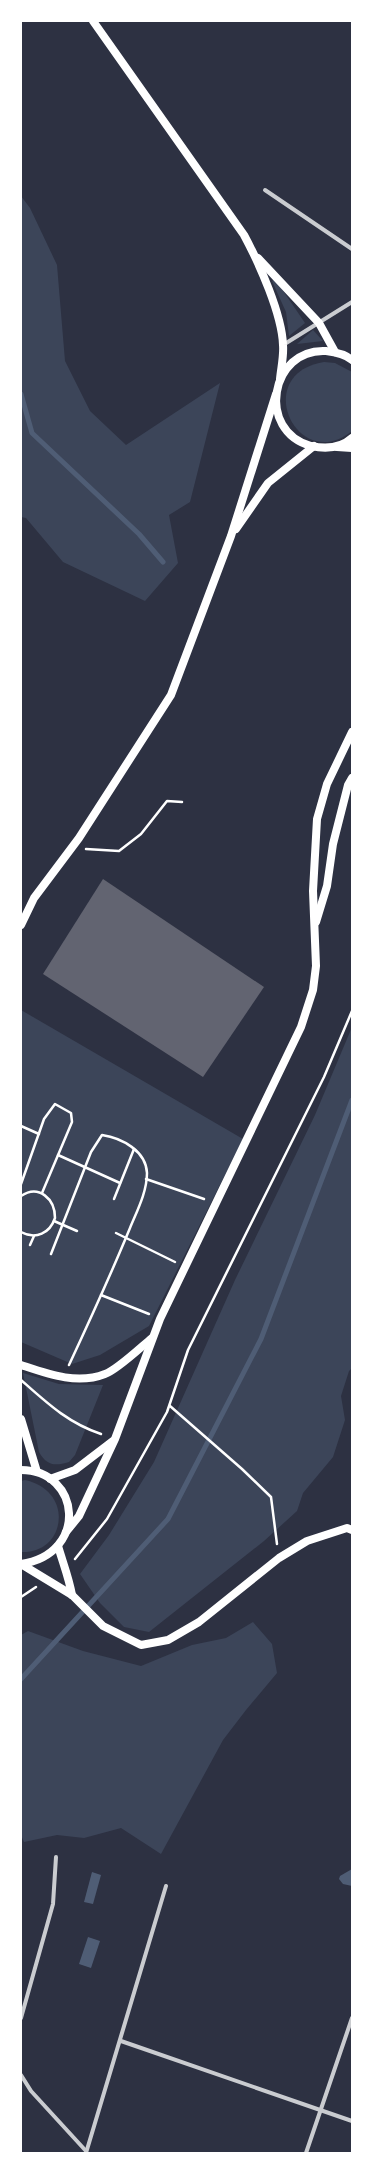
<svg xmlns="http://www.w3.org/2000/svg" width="373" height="2174" font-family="'Alegreya Sans',sans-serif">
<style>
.green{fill:#3c4559}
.water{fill:#4f5d75}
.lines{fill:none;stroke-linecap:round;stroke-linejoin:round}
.stream{stroke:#4f5d75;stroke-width:5}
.building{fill:#626471}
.path{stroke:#fff;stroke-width:2.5}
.minor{stroke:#caccd0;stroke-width:4}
.secondary{stroke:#fff;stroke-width:8}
</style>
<rect width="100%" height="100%" fill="#2d3142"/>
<g class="green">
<path d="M21,196L30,208L57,265L65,361L90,411L126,445L220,383L190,502L169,515L178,563L145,601L63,562L26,518L21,517Z"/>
<path d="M275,279L305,323L289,336L286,312L272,281Z"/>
<path d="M313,330L323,341L297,344Z"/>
<path d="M324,362L335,363L352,372V431C297,475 250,374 324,362Z"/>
<path d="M21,1010L243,1139L149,1326L100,1355L72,1364L21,1342Z"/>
<path d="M352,1027V1368L349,1371L341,1396L345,1420L333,1457L303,1493L297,1511L264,1541L149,1632L124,1627L100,1603L80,1574L109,1535L154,1462L235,1280L315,1115Z"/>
<path d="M23,1373L59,1384L103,1385L75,1455L69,1462C55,1466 47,1466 39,1452Z"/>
<path d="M25,1480C75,1491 66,1554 21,1552V1481Z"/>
<path d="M253,1622L272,1644L277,1673L246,1710L223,1740L161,1854L121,1828L84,1838L57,1835L24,1842L21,1835V1635L28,1631L83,1651L141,1666L192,1645L226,1638Z"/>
</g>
<g class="water">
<path d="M352,1869V1886L343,1884L339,1879L340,1876Z"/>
<path d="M92,1872L101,1875L93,1904L84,1902Z"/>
<path d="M88,1937L100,1941L91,1968L79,1964Z"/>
</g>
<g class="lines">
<g class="stream">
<path d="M21,394L32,433L139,534L163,562"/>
<path d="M21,1679L168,1519L261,1339L352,1100"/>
</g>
</g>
<path class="building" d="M103,879L264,987L203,1077L43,974Z"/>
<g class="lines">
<g class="path">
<path d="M86,849L119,851L141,834L167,801L182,802"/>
<path d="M21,1126L39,1134"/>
<path d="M58,1155L120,1183"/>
<path d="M146,1179L204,1199"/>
<path d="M21,1184L44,1119L55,1104L71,1113L72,1122L42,1193"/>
<path d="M21,1196C39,1184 55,1199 55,1218C50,1233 36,1240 21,1232"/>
<path d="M114,1199L134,1149"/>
<path d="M54,1221L77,1231"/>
<path d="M116,1233L175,1262"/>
<path d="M30,1245L34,1236"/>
<path d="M51,1254L91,1152L102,1135C122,1138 146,1151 147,1173C147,1192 137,1211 130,1228C111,1274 90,1320 69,1365"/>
<path d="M101,1295L149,1314"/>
<path d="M21,1380C47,1403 68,1423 101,1434"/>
<path d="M170,1406L242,1469L271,1497L277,1544"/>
<path d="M75,1559L107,1519L167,1412L188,1350L324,1077L352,1011"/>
<path d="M21,1597L36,1587"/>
</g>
<g class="minor">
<path d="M265,190L352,249"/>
<path d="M283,345L352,302"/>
<path d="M21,2018L53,1904L56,1857"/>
<path d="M121,2041L352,2121"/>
<path d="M21,2075L31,2091L86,2151"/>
<path d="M86,2153L166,1886"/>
<path d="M306,2153L352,2018"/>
</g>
<g class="secondary">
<path d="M93,21L244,235C259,263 282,314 283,345C284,356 281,368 280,379"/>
<path d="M258,258L319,323L335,352"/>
<path d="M352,360C345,354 335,352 326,351C270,348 256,431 311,446C325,449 341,448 352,438"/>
<path d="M337,447L352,448"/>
<path d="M236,529L268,483L314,446"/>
<path d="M316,922L327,886L333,844L348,785L352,778"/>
<path d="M21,925L34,898L79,838L171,695L231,536L276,394"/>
<path d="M21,1365C48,1374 77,1385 105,1374C117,1370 141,1347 152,1338"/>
<path d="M21,1419L37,1472"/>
<path d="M21,1470C81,1470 89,1554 21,1564"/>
<path d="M50,1479L75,1470L113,1441"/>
<path d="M66,1532L79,1516L115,1439L160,1319L301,1027L313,990L316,966L313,891L317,819L327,784L352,732"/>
<path d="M58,1546C63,1563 69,1578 72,1595"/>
<path d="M21,1564L72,1595L103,1626L141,1645L168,1640L199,1622L279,1558L307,1541L347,1528L352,1530"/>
</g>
</g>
<rect width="373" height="2174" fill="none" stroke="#ffffff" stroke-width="44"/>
</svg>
